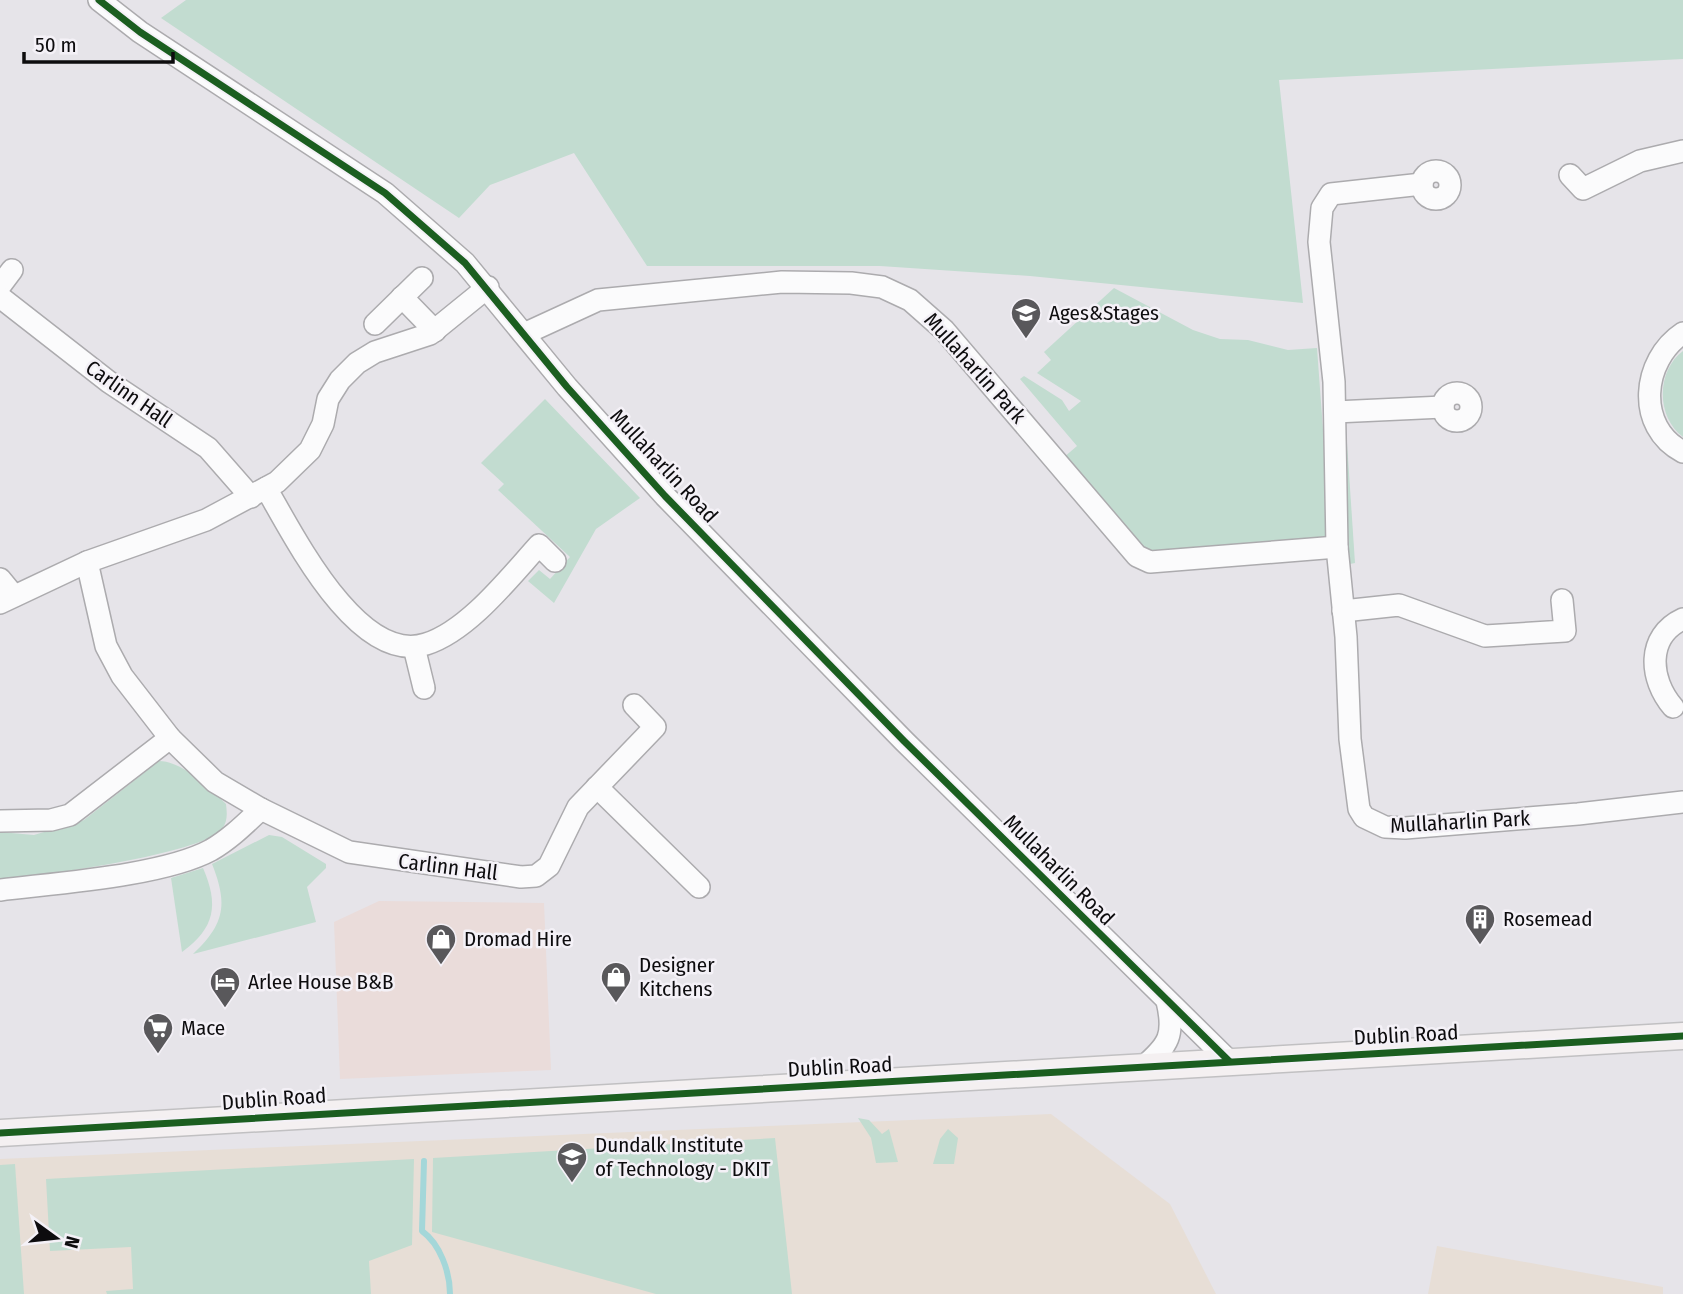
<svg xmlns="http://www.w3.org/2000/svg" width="1683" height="1294" font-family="'Fira Sans Condensed',sans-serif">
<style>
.commercial{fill:#eadcda}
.education{fill:#e7ded6}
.green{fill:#c2dcd0}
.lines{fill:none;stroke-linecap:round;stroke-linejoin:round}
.stream{stroke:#a4d7d9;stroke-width:6}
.minor-casing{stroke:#acabae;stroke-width:24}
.major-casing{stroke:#c1c0c2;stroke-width:29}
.minor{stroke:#fbfbfc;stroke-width:21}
.major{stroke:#f4f0f1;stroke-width:26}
.cycleway-casing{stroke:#f4f1f7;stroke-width:11}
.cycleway{stroke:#1b5e20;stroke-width:7}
.labels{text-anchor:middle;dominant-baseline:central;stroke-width:5;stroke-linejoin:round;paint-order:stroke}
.poi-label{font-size:21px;fill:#0d0c0e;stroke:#f4f1f7;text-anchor:start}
.street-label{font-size:21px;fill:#0d0c0e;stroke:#f4f1f7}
</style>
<rect width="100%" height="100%" fill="#e6e4e9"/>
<path class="commercial" d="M379,901L544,903L551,1070L340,1079L334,922Z"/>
<g class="education">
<path d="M1051,1114L1170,1204L1216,1294H0V1159Z"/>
<path d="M1437,1246L1663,1287V1294H1428Z"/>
</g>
<g class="green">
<path d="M186,0H1683V59L1279,80L1303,303L1030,276L880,266H647L574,153L490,185L459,218L161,18Z"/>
<path d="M1114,288L1193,330L1220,339L1248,340L1288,350L1317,348L1330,525L1328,535L1317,543L1144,552L1063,458L1077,446L1020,379L1024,376L1062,400L1069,411L1081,401L1037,373L1051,360L1044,352Z"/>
<path d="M1683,351V437C1656,417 1656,371 1683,351Z"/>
<path d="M545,399L640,498L596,529L554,603L528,581L539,570L550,579L570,557L498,490L504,484L481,463Z"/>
<path d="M1346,428L1355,563L1350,564L1341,440Z"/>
<path d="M159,761C182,761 210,788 226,804C227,813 228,821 222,829C201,855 39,875 0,881V832L34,835L84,820Z"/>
<path d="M269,835L282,837L326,864V868L307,887L316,922L193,954C225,924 228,904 212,864Z"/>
<path d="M203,868C219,905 215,928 182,952L171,878Z"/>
<path d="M858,1118L869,1120L882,1134L889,1129L898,1162L876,1163L871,1138Z"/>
<path d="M948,1129L958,1138L954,1164H933L940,1139Z"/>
<path d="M775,1138L792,1294H656L432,1232L433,1158Z"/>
<path d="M414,1159L412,1245L369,1261L371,1294H107L106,1291L133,1289L131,1247L50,1251L46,1179Z"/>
<path d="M15,1164L24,1294H0V1165Z"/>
</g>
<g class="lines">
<path class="stream" d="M424,1161L422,1231C440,1244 450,1272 450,1294"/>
<g class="minor-casing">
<g id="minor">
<path d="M99,0L140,32L385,193L465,263L567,387L665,496L904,741L1229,1061"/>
<circle cx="1436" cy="185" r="14"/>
<path d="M1570,175L1583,189L1640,161L1683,151"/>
<path d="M1422,184L1331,194L1322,208L1319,242L1334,382L1337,547L1346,637L1350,739L1359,809L1364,817L1385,827L1405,828L1578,814L1683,802"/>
<path d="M0,286L12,270"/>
<path d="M0,297L109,382L208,448L251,497"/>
<path d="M402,297L435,331"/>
<path d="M375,324L422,278"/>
<path d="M1683,333C1642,360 1635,427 1683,452"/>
<path d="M524,334L598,300L782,282L851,283L882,287L910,300L944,330L1137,556L1150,562L1337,547"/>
<circle cx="1457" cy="407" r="14"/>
<path d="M1335,412L1443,407"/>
<path d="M266,488C293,534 358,666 426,644C468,631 510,577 539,545L555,561"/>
<path d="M87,562L106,646L122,676L170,738L215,782L261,809L349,852L521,877L536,876L549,866L578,807L655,727L634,705"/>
<path d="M0,579L14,596"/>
<path d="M0,603L87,562L206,520L277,482L310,450L323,424L328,399L340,380L357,363L375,352L430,334L488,287"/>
<path d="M1343,611L1399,605L1485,636L1565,631L1562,600"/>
<path d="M414,647L424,688"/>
<path d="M1673,707C1649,679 1646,636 1683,619"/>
<path d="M597,787L699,887"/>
<path d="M0,821L51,820L70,815L170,738"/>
<path d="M0,890C56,883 163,876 211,850C230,839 245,824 261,809"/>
<path d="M1143,1067C1169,1045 1175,1035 1167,1001"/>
</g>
</g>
<g class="major-casing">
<path id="major" d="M0,1133L1683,1036"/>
</g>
<use href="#minor" class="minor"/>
<use href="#major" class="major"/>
<g class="cycleway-casing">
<g id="cycleway">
<path d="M99,0L140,32L385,193L465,263L567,387L665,496L904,741L1229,1061"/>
<path d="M0,1133L1683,1036"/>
</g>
</g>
<use href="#cycleway" class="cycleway"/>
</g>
<defs>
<g id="school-pin" transform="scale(1.575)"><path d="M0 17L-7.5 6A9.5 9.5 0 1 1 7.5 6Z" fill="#59585b" stroke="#f4f1f7"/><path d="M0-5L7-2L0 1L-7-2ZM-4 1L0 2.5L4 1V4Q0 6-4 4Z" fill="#fff"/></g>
<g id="building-pin" transform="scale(1.575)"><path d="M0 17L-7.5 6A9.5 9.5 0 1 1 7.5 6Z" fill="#59585b" stroke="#f4f1f7"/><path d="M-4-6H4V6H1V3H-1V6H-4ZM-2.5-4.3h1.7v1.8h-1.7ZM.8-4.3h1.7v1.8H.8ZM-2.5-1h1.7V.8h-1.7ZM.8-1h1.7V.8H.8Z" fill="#fff"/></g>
<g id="shop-pin" transform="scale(1.575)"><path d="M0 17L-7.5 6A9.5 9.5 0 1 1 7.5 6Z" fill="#59585b" stroke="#f4f1f7"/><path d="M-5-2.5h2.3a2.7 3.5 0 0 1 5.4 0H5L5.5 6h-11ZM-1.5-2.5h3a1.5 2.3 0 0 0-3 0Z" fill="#fff"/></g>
<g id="hotel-pin" transform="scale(1.575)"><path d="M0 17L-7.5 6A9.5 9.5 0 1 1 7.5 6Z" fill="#59585b" stroke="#f4f1f7"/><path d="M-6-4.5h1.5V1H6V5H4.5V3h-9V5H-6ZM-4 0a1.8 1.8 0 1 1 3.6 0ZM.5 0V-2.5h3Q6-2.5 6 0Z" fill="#fff"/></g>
<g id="supermarket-pin" transform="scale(1.575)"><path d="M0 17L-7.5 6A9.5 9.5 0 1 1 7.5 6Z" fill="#59585b" stroke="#f4f1f7"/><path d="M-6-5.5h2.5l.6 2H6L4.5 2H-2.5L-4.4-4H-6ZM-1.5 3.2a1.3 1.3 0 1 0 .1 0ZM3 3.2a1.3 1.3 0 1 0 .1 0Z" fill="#fff"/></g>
<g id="university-pin" transform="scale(1.575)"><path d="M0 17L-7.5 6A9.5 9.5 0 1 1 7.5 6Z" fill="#59585b" stroke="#f4f1f7"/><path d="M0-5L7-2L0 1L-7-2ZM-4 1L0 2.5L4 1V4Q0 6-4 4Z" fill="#fff"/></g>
</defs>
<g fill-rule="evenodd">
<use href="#school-pin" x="1026" y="313"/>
<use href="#building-pin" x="1480" y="919"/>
<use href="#shop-pin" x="441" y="939"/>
<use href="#shop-pin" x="616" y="977"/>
<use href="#hotel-pin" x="225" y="982"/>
<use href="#supermarket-pin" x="158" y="1028"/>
<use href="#university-pin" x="572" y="1157"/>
</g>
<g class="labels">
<g class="poi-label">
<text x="1049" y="313">Ages&amp;Stages</text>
<text x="1503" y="919">Rosemead</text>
<text x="464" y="939">Dromad Hire</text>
<text x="639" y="965">Designer<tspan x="639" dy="24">Kitchens</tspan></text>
<text x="248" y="982">Arlee House B&amp;B</text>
<text x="181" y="1028">Mace</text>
<text x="595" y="1145">Dundalk Institute<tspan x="595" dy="24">of Technology - DKIT</tspan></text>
</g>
<g class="street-label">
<text transform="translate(975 368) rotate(48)">Mullaharlin Park</text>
<text transform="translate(129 394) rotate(35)">Carlinn Hall</text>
<text transform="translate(664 466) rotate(47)">Mullaharlin Road</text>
<text transform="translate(1460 822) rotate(-3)">Mullaharlin Park</text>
<text transform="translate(448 867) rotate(7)">Carlinn Hall</text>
<text transform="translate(1059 870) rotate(45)">Mullaharlin Road</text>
<text transform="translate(1406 1035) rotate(-3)">Dublin Road</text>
<text transform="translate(840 1067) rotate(-3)">Dublin Road</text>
<text transform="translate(274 1099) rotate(-4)">Dublin Road</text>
</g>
</g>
<g transform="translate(56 1238) rotate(105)" stroke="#f4f1f7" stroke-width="5" paint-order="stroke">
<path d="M0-5L12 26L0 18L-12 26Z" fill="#0d0c0e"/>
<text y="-10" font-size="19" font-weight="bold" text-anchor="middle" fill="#0d0c0e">N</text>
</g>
<path d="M24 52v10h149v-10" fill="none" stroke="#0d0c0e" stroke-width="3.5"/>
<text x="35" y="52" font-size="21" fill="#0d0c0e" stroke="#f4f1f7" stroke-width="5" paint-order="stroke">50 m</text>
</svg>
